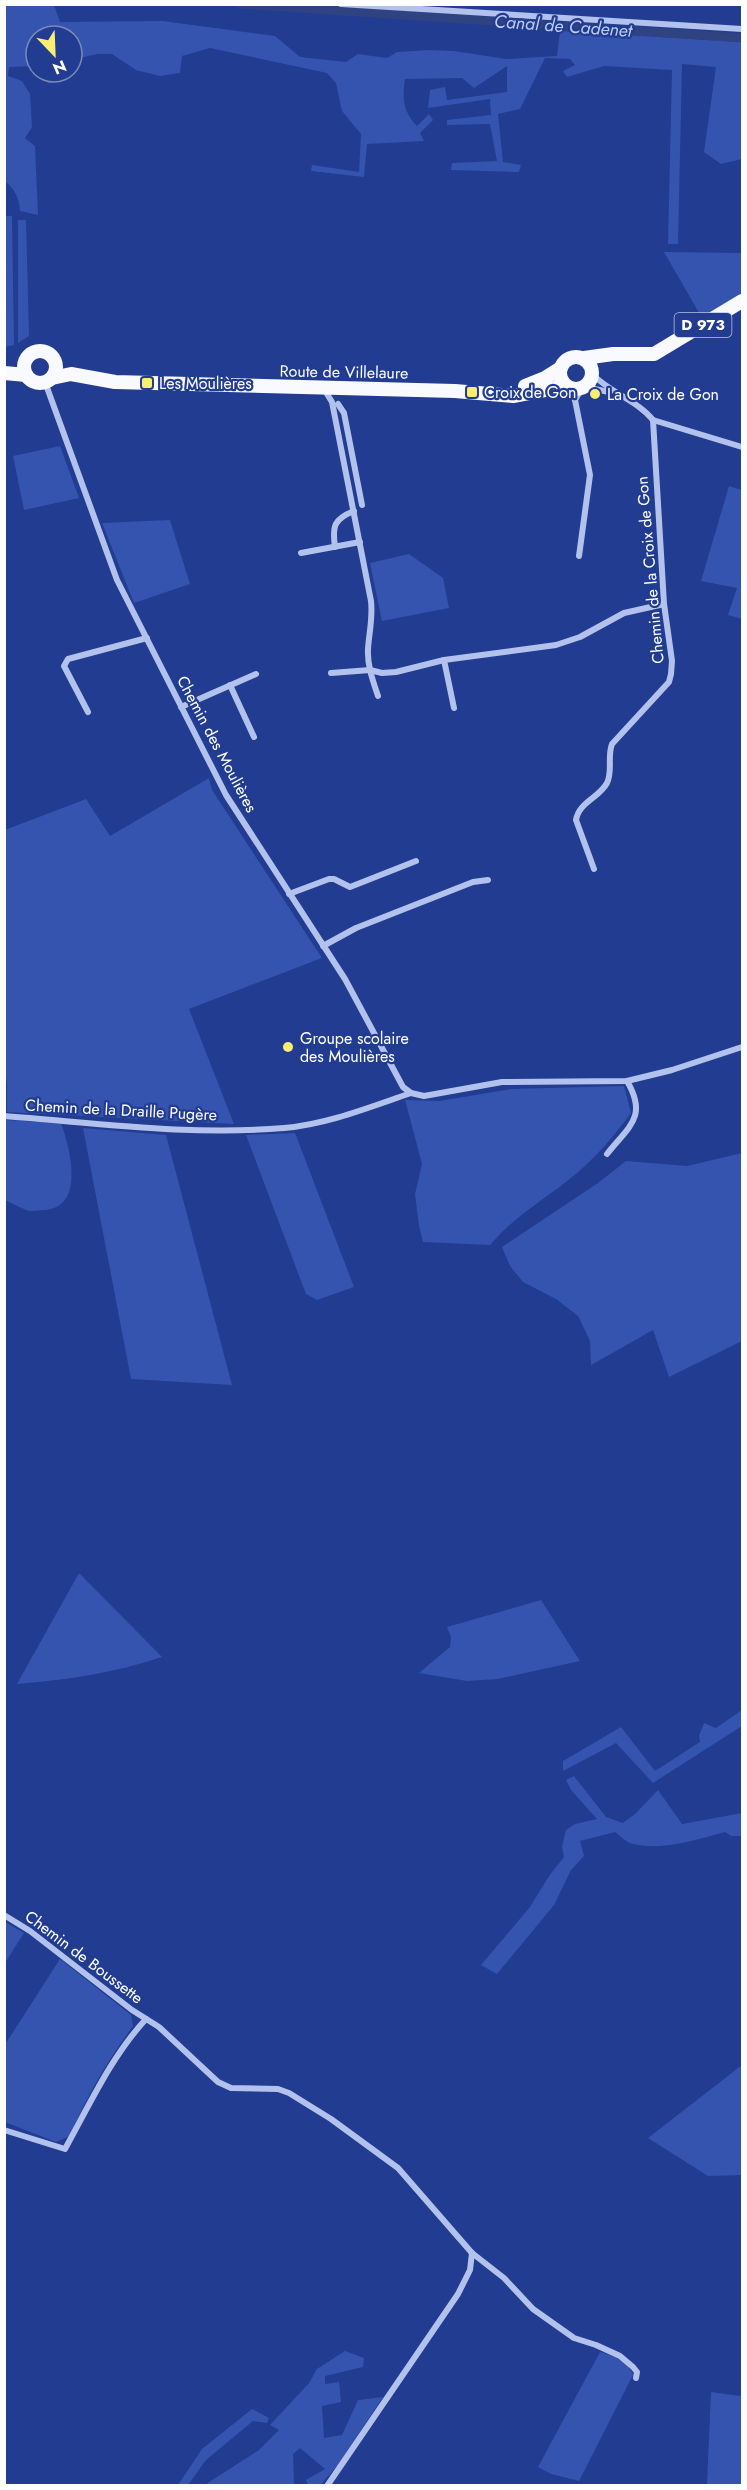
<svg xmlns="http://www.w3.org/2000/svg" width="747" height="2490" font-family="Jost,sans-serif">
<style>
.green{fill:#3554af}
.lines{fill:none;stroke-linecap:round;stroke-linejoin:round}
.canal{stroke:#2f4383;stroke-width:9}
.minor{stroke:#b2c2ed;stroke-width:6}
.primary{stroke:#f9faff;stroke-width:14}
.poi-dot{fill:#faed74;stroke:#213c91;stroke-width:2}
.labels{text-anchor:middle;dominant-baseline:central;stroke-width:4.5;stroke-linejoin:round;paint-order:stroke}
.shield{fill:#213c91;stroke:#bcc4de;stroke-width:1.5}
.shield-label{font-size:15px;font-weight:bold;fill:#fff}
.street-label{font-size:16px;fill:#fff;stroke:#213c91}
.poi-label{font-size:16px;fill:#fff;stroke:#213c91;text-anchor:start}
.water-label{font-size:18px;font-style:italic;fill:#bfcdf4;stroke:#213c91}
</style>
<rect width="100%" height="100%" fill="#213c91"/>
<g class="green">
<path d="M4,5H54L60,22L163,21L275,36L300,57L346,62L358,54L387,58L397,52L429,50L454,51L506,59L557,56L560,31L742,42V159L721,164L704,152L716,67L682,64L678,244H668L672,70L604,66L567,77L563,71L575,65L570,59L545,58L520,109L498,114L503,162L521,165L519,172L451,170L452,163L497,161L490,124L447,125V120L491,115L490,99L428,108L430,90L445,87L447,100L507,92V66L474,88L462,78L405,79C402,98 403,112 417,126L429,114L433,120L420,133L424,141L367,144L364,177L311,171L312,165L359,172L361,134L342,111L336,83L327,73L210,48L182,56L180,73L160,76L136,70L112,54H97L72,60V36H36V66L9,67L8,76L22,81L30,94L32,127L25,138L35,146L38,215L20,211C19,197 15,190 5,181Z"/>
<path d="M4,216H12L14,345L5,347Z"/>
<path d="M18,220H26L29,336L18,343Z"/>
<path d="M664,252L742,253V293L702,318Z"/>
<path d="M60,446L79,498L24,510L13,456Z"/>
<path d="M729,486L742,490V619L728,615L737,588L701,581Z"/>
<path d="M170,520L190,584L134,603L102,523Z"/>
<path d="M409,554L443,578L449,608L382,621L370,563Z"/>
<path d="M209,778L212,790L322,958L189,1009L234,1124L7,1112V1083L4,1067L5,830L86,799L110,836Z"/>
<path d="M624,1086L631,1113C614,1136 598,1155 577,1173C549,1197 515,1215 490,1245L423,1242L419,1226L415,1194L422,1164L405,1100L439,1101L511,1089Z"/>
<path d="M5,1120L61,1123C70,1148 86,1208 44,1210C38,1210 31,1212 26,1210C19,1207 11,1203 5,1200Z"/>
<path d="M83,1128L166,1135L232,1385L131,1379Z"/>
<path d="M295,1133L354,1287L317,1300L306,1294L246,1135Z"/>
<path d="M742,1153V1341L669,1377L653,1330L591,1365L590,1341L578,1316L556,1299L523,1282L510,1266L502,1247L598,1183L626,1161L687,1166Z"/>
<path d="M79,1573L162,1657C114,1673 67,1680 17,1684Z"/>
<path d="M541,1600L580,1661L498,1679L467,1681L419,1673L450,1647L451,1637L447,1627Z"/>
<path d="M742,1710V1726L653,1783L616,1743L563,1771V1761L621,1727L655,1771L700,1742L699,1736L704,1723L716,1728Z"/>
<path d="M574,1776L606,1817L623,1823L635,1814L658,1790L682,1824L742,1813V1836H731L725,1832C696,1840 660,1852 630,1843C625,1841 620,1836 615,1832L580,1841L584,1856L571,1870L554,1905L497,1974L481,1965L530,1907L549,1876L564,1857L562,1847L566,1830L575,1824L597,1819L571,1790L566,1780Z"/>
<path d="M5,1922L24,1933L5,1963Z"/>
<path d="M60,1959L131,2015L133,2026C108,2060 86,2097 70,2136L56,2142L5,2122L4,2046Z"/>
<path d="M742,2065V2175L708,2176L648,2138Z"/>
<path d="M345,2351L364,2358L363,2367L325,2376V2384L339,2382L341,2402L322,2406L324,2438L342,2435L358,2400L383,2397L337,2466L321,2484L308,2485L306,2480L325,2469L300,2448L293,2454L294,2485L203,2486L259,2450L279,2430L270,2425L309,2383L317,2369Z"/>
<path d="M600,2352C613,2356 628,2361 633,2375L579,2481L551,2474L538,2467Z"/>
<path d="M711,2392L740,2396L742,2392V2485H707Z"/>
<path d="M252,2409L269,2418L267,2423L253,2421L206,2460L188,2485H178L202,2449Z"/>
</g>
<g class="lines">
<path class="canal" d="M240,4L742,38"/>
<g class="minor">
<path d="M341,4L742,29"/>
<path d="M593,375C611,393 638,401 653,420L664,604L672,661L671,674L669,682L612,744C607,757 613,771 607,783C599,798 579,802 576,820L594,869"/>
<path d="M45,382L117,580L226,795L345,979L403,1087L411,1093L424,1096L502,1082L627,1081L672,1070L742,1047"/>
<path d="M568,387L575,400L582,388"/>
<path d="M585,387L609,392"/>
<path d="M324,389L332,402L371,601C373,618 369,633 368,649C367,665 373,681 378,696"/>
<path d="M575,400L590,475L579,556"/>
<path d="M338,404L344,413L362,505"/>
<path d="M653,420L742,447"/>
<path d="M335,547C332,526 334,519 354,511"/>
<path d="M301,553L360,542"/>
<path d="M444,660L454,708"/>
<path d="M331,673L370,670L382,673L396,672L444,660L556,645L580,637L624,613L664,604"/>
<path d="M230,685L254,737"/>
<path d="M181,707L256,674"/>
<path d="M88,712L64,666L68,659L147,638"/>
<path d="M289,894L329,879H334L350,887L416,861"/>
<path d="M323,946L356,928L473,882L488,880"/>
<path d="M4,1116C97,1123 191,1136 284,1128C328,1124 370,1107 411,1093"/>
<path d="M607,1154C629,1126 648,1117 627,1081"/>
<path d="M4,1915L30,1931L132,2010L159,2027L218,2082L231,2088L278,2089L289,2093L331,2119L398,2168L472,2253L504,2278L533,2309L574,2338L596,2345L620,2356L633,2367L637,2372L636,2378"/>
<path d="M4,2130L65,2149C90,2104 111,2057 146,2019"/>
<path d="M327,2486L458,2294L470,2270L472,2253"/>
</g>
<g class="primary">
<circle cx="40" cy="367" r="16"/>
<circle cx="576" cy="373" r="16"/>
<path d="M584,358L613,354H654L742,301"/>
<path d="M4,373L26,375"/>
<path d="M52,378L71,374L115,382L455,391L513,396L566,386"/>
<path d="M525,386L545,378L561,368"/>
</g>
</g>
<g class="poi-dot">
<rect x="141" y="377" width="12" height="12" rx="3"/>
<rect x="466" y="386" width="12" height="12" rx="3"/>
<circle cx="595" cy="394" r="6"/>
<circle cx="288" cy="1047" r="6"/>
</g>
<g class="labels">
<rect class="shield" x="674.5" y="313" width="57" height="24" rx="4.5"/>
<g class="shield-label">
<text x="703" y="325">D 973</text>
</g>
<g class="street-label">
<text transform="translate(344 372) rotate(1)">Route de Villelaure</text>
<text transform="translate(650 570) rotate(-95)">Chemin de la Croix de Gon</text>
<text transform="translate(217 744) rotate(62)">Chemin des Moulières</text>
<text transform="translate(121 1110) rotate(3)">Chemin de la Draille Pugère</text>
<text transform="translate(84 1957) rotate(37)">Chemin de Boussette</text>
</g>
<g class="poi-label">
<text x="159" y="383">Les Moulières</text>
<text x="484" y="392">Croix de Gon</text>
<text x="607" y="394">La Croix de Gon</text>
<text x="300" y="1038">Groupe scolaire<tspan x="300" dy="18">des Moulières</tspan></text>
</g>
<g class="water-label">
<text transform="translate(563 26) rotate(4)">Canal de Cadenet</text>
</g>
</g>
<rect width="747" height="2490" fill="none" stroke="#ffffff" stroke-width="12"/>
<g transform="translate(54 54) rotate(157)"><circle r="28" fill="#213c91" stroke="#7a8abd" stroke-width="1.5"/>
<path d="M0-4.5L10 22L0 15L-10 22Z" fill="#faed74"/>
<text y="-9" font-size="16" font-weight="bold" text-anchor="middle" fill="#ffffff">N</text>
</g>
</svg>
